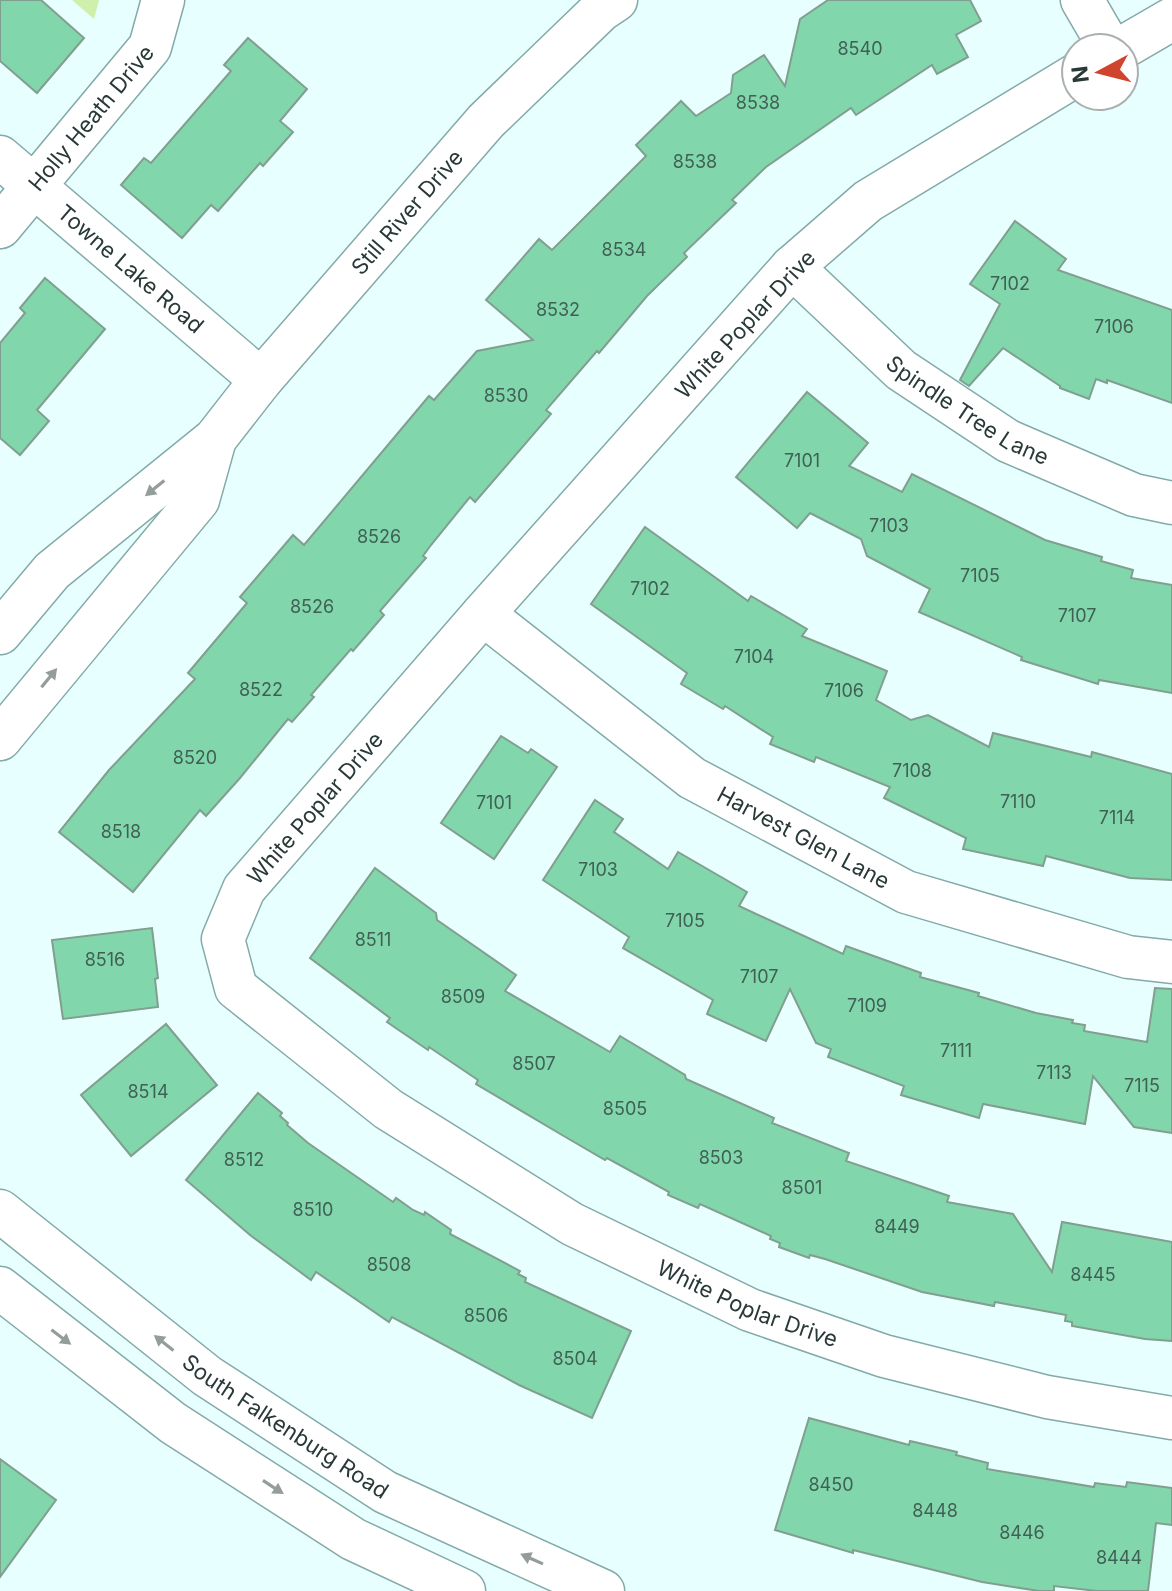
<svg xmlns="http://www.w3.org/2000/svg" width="1172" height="1591" font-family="Inter,sans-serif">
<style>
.green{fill:#cef0aa}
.building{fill:#82d6ac;stroke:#819f8f;stroke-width:2}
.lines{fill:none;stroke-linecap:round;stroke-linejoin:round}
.minor-casing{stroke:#83aaa9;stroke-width:45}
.minor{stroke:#fff;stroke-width:42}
.oneway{fill:#949c9c}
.labels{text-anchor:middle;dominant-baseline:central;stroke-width:8;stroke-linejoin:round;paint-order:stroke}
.number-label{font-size:18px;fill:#3f6055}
.street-label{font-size:22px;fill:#293938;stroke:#fff}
</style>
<rect width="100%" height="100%" fill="#e7fffe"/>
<path class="green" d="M72,0H99L94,19Z"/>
<g class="building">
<path d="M0,0H41L84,38L37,93L0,61Z"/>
<path d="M828,0H970L981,21L956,35L968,57L937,74L932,65L856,115L851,108L766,167L732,200L736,203L684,253L687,257L647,296L599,353L597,351L546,410L551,414L475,502L470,497L431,545L423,556L426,558L380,611L384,615L353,651L351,649L311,695L314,697L292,722L288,719L240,778L206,816L200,810L133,892L59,832L109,770L195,679L188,673L247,603L240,597L293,535L304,545L429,396L434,400L477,351L533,340L486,300L539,239L552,250L646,156L636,145L681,101L696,116L731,93L733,75L764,55L785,86L800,19Z"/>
<path d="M248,38L307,89L280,121L293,132L263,166L260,163L218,211L211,205L182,238L121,185L144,158L151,163L231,71L224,65Z"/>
<path d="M1015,221L1066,259L1058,270L1172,310V403L1107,380V383L1096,379L1089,399L1060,388V386L1003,348L969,386L960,380L1000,304L970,284Z"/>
<path d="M45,278L105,329L37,410L49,421L20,455L0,438V343L25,313L20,308Z"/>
<path d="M807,392L868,443L849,466L902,492L912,474L1045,540L1102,557L1101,561L1133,570L1131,578L1172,585V693L1099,680L1098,684L1021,660L1022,657L919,612L930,589L867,556L861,539L810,513L797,528L736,477Z"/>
<path d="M645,527L748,601L751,596L807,629L802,636L887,671L876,700L911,720L928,715L989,747L993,733L1091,757L1092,752L1172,774V880L1130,878L1046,856L1043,866L963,849L966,838L884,798L890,787L816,757L814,762L770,744L773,737L725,706L723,709L681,684L687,673L591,604Z"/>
<path d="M501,736L528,753L531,749L557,767L494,859L441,823Z"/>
<path d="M595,800L623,819L614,832L668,869L678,852L747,892L739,906L843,954L846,946L921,973L920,977L979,993L978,996L1036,1013L1073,1020L1072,1023L1085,1025L1084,1031L1147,1042L1155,988L1172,989V1133L1134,1127L1093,1076L1085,1124L983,1104L979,1118L901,1095L904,1086L828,1057L831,1049L816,1043L790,989L766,1041L707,1014L713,1000L623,948L629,937L543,880Z"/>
<path d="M375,868L436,913L437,920L516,975L505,991L610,1052L620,1036L685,1075L686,1079L774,1118L772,1123L849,1153L846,1161L949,1196L947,1202L1013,1214L1052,1272L1062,1222L1172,1242V1341L1145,1339L1072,1326V1322L1065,1321L1066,1315L995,1302L994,1306L922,1292L825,1259L810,1255L809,1258L779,1247L780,1243L770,1239L771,1236L700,1204L698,1208L668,1195L669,1192L607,1158L605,1160L562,1135L476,1084L478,1080L429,1047L428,1050L387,1022L390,1018L310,958Z"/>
<path d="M152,928L158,978L155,979L158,1007L63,1019L52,940Z"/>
<path d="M166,1024L217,1085L131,1156L81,1095Z"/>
<path d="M258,1093L282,1113L280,1116L288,1123L287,1125L308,1143L393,1202L396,1198L413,1210L424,1215L425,1212L451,1230L450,1234L520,1271L518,1274L526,1278L525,1282L631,1331L592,1418L519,1385L392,1317L389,1322L316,1272L311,1280L250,1235L186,1180Z"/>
<path d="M809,1418L909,1445L910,1441L957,1452L956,1455L988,1463L987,1469L1094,1487L1095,1483L1126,1487L1127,1482L1172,1488V1525L1156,1523L1148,1591H1097L1054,1586V1591H1039L982,1582L853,1550V1553L775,1530Z"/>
<path d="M0,1459L56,1500L0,1577Z"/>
</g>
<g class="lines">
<g class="minor-casing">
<g id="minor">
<path d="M1082,0L1110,48"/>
<path d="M1122,48L1172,19"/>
<path id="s1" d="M1076,75L868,201L792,267L483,614L244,889L223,939L236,988L388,1109L572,1224L750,1310L884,1356L1047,1397L1172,1418"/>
<path id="s2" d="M0,157L261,380"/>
<path id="s3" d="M0,227L150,47L163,0"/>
<path id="s4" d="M792,267L901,370L1008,441L1134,495L1172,503"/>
<path id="s5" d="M483,614L692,778L906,892L1128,957L1172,962"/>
<path id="s6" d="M0,633L52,571L215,439L261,380L486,121L601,10L616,0"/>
<path d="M0,739L198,500L215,439"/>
<path id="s7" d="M0,1211L207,1376L385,1492L603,1591"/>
<path d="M0,1288L173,1423L353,1539L464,1591"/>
</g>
</g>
<use href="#minor" class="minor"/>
</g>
<defs><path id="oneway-solid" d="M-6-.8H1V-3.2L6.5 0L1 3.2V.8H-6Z" transform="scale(2)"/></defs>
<g class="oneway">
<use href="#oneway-solid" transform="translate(155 488) rotate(141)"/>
<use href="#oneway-solid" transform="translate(49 678) rotate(-51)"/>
<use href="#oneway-solid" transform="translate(61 1337) rotate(37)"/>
<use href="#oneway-solid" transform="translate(164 1343) rotate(-142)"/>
<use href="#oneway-solid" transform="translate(273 1487) rotate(33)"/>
<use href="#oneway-solid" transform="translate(532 1559) rotate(-156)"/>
</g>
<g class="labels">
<g class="number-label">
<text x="860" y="48">8540</text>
<text x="758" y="102">8538</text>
<text x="695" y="161">8538</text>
<text x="624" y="249">8534</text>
<text x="1010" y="283">7102</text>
<text x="558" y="309">8532</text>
<text x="1114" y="326">7106</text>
<text x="506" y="395">8530</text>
<text x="802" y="460">7101</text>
<text x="889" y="525">7103</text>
<text x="379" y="536">8526</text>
<text x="980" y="575">7105</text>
<text x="650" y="588">7102</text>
<text x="312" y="606">8526</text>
<text x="1077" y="615">7107</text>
<text x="754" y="656">7104</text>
<text x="261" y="689">8522</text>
<text x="844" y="690">7106</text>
<text x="195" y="757">8520</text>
<text x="912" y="770">7108</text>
<text x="1018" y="801">7110</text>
<text x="494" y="802">7101</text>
<text x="1117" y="817">7114</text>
<text x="121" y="831">8518</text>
<text x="598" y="869">7103</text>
<text x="685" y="920">7105</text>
<text x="373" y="939">8511</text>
<text x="105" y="959">8516</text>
<text x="759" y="976">7107</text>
<text x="463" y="996">8509</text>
<text x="867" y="1005">7109</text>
<text x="956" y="1050">7111</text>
<text x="534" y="1063">8507</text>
<text x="1054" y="1072">7113</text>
<text x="1142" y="1085">7115</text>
<text x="148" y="1091">8514</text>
<text x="625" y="1108">8505</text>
<text x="721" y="1157">8503</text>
<text x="244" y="1159">8512</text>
<text x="802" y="1187">8501</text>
<text x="313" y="1209">8510</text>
<text x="897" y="1226">8449</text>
<text x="389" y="1264">8508</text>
<text x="1093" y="1274">8445</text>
<text x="486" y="1315">8506</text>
<text x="575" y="1358">8504</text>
<text x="831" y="1484">8450</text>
<text x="935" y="1510">8448</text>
<text x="1022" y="1532">8446</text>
<text x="1119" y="1557">8444</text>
</g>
<g class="street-label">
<text stroke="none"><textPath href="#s3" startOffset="142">Holly Heath Drive</textPath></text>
<text stroke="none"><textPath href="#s6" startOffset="588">Still River Drive</textPath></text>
<text stroke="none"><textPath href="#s2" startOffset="172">Towne Lake Road</textPath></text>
<text transform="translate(745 324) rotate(-47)">White Poplar Drive</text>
<text stroke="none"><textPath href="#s4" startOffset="228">Spindle Tree Lane</textPath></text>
<text transform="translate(315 808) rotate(-49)">White Poplar Drive</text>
<text stroke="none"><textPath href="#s5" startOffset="392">Harvest Glen Lane</textPath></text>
<text stroke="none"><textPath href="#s1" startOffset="1882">White Poplar Drive</textPath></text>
<text stroke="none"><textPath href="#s7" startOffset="358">South Falkenburg Road</textPath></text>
</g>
</g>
<g transform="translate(1100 72) rotate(263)"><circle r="38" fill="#ffffff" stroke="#a9b0af" stroke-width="2"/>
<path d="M0-6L14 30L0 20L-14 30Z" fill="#d0442d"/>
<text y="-12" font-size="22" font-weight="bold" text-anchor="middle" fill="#293938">N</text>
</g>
</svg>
